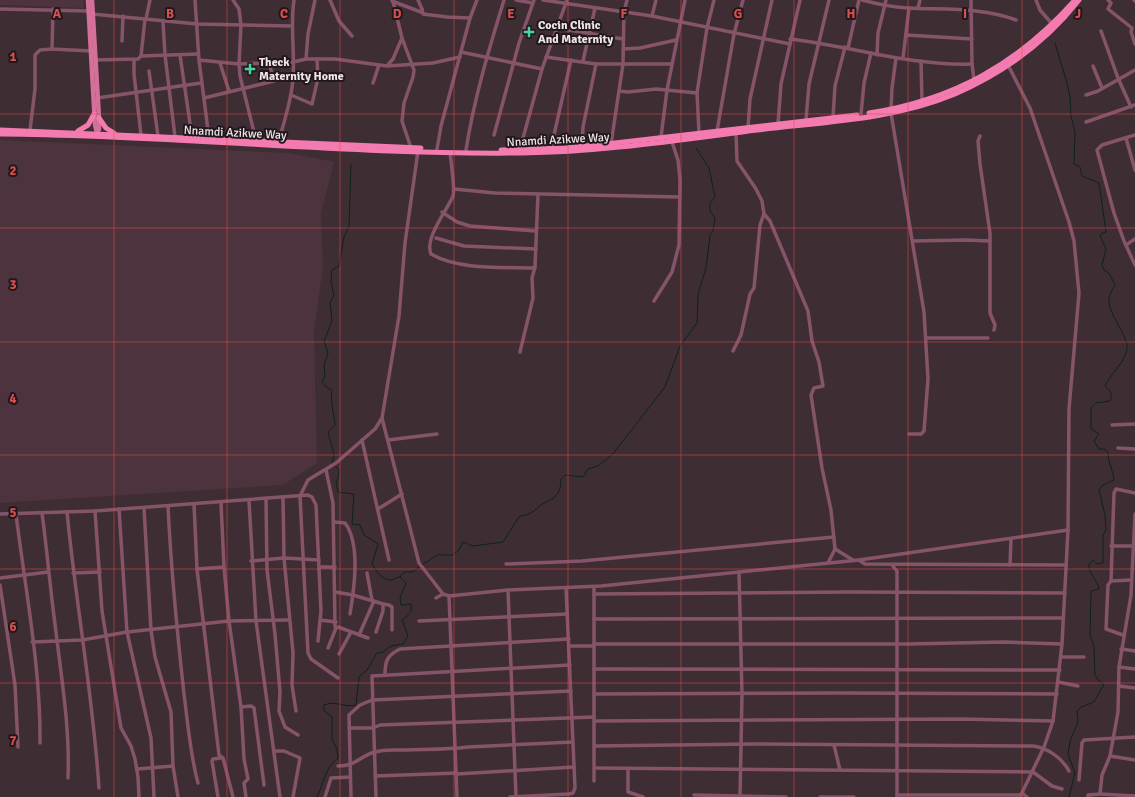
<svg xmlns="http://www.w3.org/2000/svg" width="1135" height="797" font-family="Signika,sans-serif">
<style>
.built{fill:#4c333d}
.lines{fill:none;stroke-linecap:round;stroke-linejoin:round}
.stream{stroke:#0a2419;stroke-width:1}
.minor{stroke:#855468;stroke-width:3.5}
.major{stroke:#d5709b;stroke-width:4.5}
.highway{stroke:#f47baf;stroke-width:5}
.grid{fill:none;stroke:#db4e4f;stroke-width:1;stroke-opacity:0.55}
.poi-dot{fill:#49d49c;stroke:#20181b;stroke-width:1.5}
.labels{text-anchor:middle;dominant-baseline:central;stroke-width:4;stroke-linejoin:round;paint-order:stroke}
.poi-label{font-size:12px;font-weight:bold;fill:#f1e5e9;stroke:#20181b;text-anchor:start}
.street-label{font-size:12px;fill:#f1e5e9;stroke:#20181b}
.grid-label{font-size:13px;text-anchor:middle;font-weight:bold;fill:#db4e4f;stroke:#20181b;stroke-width:4;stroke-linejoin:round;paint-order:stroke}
</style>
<rect width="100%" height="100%" fill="#3f2d34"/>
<g class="built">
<path d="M0,0H83L84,8L0,5Z"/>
<path d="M0,140L289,153L334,162L321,213L323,266L314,332L317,463L283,485L0,503Z"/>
</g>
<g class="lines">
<g class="stream">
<path d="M1055,43L1067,83L1070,97L1071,116L1075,132L1074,164L1080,167L1082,176L1099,183L1106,232L1102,233L1100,236L1106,249L1102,265L1104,270L1109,273L1115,285C1113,289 1109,295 1109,299C1108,315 1129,336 1127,349C1124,364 1111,373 1105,386C1110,390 1113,394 1110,401L1096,403L1091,408V429L1099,434L1094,441L1099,449H1104L1108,452C1108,463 1113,470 1114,480L1103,485L1099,490L1105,515L1106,530L1103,535V563L1097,564L1093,560L1089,564C1089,575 1097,579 1099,589L1091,591L1090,635L1094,646L1095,675L1099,681L1104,684L1094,702L1081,707L1077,711L1078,722L1070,741L1068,754L1075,773L1069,797"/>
<path d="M332,464L334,454L328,432L335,425C334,412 330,403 332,390L326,387L322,382L325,376L324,365L328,353L324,341L332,321L330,302L334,296L331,281L332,270L339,266L344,237L349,226L351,165"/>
<path d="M422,565L437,555H453L459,550L463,542L473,546L503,542L519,517C523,515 527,515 531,513C536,510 539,506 544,503C556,498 561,493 561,479L565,475L583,477L588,469L598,466L612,455L665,387L680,346L697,323L698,294L706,268L710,235L713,231L715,218L710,211V203L715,197L709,168L696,148"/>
<path d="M400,577L404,572H413L419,567"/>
<path d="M317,797C324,783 325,767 338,758L337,749L332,739V717L324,711V705C338,700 342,708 356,705L359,677L367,670L377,653L383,652L391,646L403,644L408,636L402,620C408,616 413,612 411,604L401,605L400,598L406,583L400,577C396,577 394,580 391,580C382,581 376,570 372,564L378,544L364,535L360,525L352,524L354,494L338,492L336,482C339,477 341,470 335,466"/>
</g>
<g class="minor">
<path d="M195,0L199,60L209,138"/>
<path d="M233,0L239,9L241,25L239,64L240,76L256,140"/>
<path d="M330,0L339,21L352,36"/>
<path d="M418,0L422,9"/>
<path d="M516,0L533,3"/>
<path d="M543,0L652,16L790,44"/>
<path d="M862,0C877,4 892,7 908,8C944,10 982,7 1016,20"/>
<path d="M971,0L972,64L974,80"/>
<path d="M1036,0L1040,10L1053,25"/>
<path d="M1108,0L1111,3L1108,9L1132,28L1131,32L1135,44"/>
<path d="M1134,0L1135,1"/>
<path d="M392,1L421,12L422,9L423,14L447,17L470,18"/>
<path d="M393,1L402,38L414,70L413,77L404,103L402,121L411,148"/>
<path d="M918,8L920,0"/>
<path d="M0,9L88,11"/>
<path d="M53,9L52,49L91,51"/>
<path d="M92,14L197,24L292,26"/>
<path d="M652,16L656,0"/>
<path d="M146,19L150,0"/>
<path d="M163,22L165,55L175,137"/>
<path d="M557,28L623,39"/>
<path d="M1101,31L1118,78L1131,107"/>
<path d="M906,35L972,39"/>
<path d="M790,39C851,46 910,66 972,64"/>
<path d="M122,41L123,16"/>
<path d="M848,48L859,0"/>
<path d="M623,49L640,48L676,40"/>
<path d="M461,52L542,69"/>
<path d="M180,55L192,137"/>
<path d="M877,55L878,33L886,0"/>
<path d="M141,56L198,54"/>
<path d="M546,57L596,64H672"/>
<path d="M903,58L909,8"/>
<path d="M306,59L308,34L315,0"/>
<path d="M95,60L138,59L141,56L145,19"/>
<path d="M134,60V74L141,135"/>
<path d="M199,60L239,64L293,62L306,59H335L387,66L433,63L460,57"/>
<path d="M583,61L595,8"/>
<path d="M921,61L922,102"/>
<path d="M220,63L229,91"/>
<path d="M1008,65L1030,108L1069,222L1074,241L1079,293L1069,409L1068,530L1062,644L1053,721L1044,747L1020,797"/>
<path d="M387,66L393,59L402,38"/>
<path d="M1093,66L1102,88"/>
<path d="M149,71L158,136"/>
<path d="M373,83L379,65"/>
<path d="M619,91L628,92L656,89L697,93"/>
<path d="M291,95L312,104L318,78L317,59"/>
<path d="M1086,95L1098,91L1135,70"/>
<path d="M97,98L201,83"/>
<path d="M204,98L274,81L269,63"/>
<path d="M891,109L892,88L896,58"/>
<path d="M891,113L924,312L928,379L924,431L921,434H909"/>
<path d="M861,114L864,83L871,53"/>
<path d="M833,117L835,86L845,47"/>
<path d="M806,120L809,84L829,0"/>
<path d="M1086,122L1135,105"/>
<path d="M778,124L781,84L800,0"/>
<path d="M748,128L750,99L772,0"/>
<path d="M30,130L35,89V55L40,50L52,49"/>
<path d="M717,131L734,34L743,0"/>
<path d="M699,133L697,93L707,28L714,0"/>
<path d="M736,133L737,161L756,189L762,201L764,214L770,221L808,311L812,341L819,362L823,386L814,388L811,395L822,468L831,510L835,549L828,563"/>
<path d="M494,135L519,43L534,0"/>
<path d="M1135,135L1102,145L1097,150L1114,213L1124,241L1135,265"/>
<path d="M980,136L978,141L980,164L990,233V313L995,325L994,330"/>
<path d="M661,137L667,90L685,0"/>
<path d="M1126,138L1135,170"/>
<path d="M279,141C284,121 292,99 293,78C295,52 290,26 294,0"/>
<path d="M611,144L623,64L624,12L627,0"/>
<path d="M582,146L583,127L596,64"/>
<path d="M551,148L571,60"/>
<path d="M437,149L441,126L470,18L477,0"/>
<path d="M520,149L542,69L567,0"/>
<path d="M466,150C474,99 489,49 504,0"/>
<path d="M418,151L405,243L399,316L382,418L419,563L443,594L449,596L508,590L601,586L859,560L1068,530"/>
<path d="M450,153C451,160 455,192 453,196C448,209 424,238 431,254C458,270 502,267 533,268L535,267"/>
<path d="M454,189L495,193L679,197"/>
<path d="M442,212L457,222L470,226L536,231"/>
<path d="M436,238L464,246L536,249"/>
<path d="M913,241L966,240L990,241"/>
<path d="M1126,245L1135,239"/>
<path d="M654,301L672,272L679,245L680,180L678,160L672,142"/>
<path d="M926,338H988"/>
<path d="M733,351L741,335L750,294L754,288L760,225L764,214"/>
<path d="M520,352L533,298L532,278L535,267L538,194"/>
<path d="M1112,425L1135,424"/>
<path d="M362,440L389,560"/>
<path d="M388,440L437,434"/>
<path d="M1118,448L1135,449"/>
<path d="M326,470L333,503L335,626L336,628L338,627L368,638"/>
<path d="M283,497L284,558L293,653L292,685L296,711"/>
<path d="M266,499L267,570L275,634L280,692L279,711L285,727L298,735"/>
<path d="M249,501L256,621L280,797"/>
<path d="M221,503L224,567L229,621L241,707L244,759L248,779L244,783L246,797"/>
<path d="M194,504L197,569L219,755L223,758L233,797"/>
<path d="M168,506C171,569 177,631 184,694C188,724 190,754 198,783"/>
<path d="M144,508L151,630L155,657L171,712L173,766L178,797"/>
<path d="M119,509L127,632L151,738L154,797"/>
<path d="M378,509L402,494"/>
<path d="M95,511L102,611L121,728L131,746L135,759L138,777L139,797"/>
<path d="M67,512C76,605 93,696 99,788"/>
<path d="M42,513C47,550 50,587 55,624C61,676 70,726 68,778"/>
<path d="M0,514L95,511L308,495L312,497L316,505L321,611L318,641"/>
<path d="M16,514C25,588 41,669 40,743"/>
<path d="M334,522L345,523C361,544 354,590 350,614"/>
<path d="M1111,546H1135"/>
<path d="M835,549L853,560"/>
<path d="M859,560L865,564L1066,565"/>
<path d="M251,561L284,558L319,560"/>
<path d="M506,564L582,561L834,537"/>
<path d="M892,565L897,571V797"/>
<path d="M1010,565L1011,539"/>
<path d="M319,567H335"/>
<path d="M197,569L224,567"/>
<path d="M739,572L742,694L740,797"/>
<path d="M73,573L100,572"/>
<path d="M367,573L372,600"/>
<path d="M0,578L48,572"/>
<path d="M1111,581L1131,580"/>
<path d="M0,585L15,685L18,747"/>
<path d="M594,587V781"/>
<path d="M508,590L516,797"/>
<path d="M335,592L353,595L383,604V611L376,632"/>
<path d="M594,594L849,592L1065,593"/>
<path d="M449,596L457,797"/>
<path d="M436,598L443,594"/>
<path d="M383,604L389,605L392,607V630"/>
<path d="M594,619L1063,618"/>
<path d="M320,620L336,622"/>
<path d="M419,621L567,614"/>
<path d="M359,635L374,601"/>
<path d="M1123,635L1106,629L1108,585L1111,581L1114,493L1116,489L1135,493"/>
<path d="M32,642L82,640L127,632L229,621L289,620"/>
<path d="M594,644H908L1004,642L1062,644"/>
<path d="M569,646H594"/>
<path d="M328,648L336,628"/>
<path d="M1121,649L1135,651"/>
<path d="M339,654L351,632"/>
<path d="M1061,657H1084"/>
<path d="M1119,667L1135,669"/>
<path d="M594,669L1060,670"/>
<path d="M385,674C385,660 388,655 400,649L569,639"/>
<path d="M338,678L311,659L308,653L300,496L308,480L336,463L375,429L382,418"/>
<path d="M1058,682L1078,686"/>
<path d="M1119,686L1135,688"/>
<path d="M594,694L839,693L1057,694"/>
<path d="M241,707L251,706L254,708L264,785"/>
<path d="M595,721L962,719L1053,721"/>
<path d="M349,728H373L380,725L594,717"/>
<path d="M834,745L840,770"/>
<path d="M595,746L753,744L1033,746C1048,748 1062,758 1069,771"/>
<path d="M274,751H284L300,758L293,797"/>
<path d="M1110,756L1135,760"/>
<path d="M338,766C357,766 359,756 375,752C384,749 394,750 403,750C424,749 446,750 468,747L573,742"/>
<path d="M595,768L1033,772L1052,786L1062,789"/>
<path d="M137,769L173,766"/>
<path d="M628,769V792L643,797"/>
<path d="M457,774L574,767"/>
<path d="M375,776L457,773"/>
<path d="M1079,780L1082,743L1084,740L1135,737"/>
<path d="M1022,793L1027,797"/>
<path d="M1100,794L1135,796"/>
<path d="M694,795L786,797"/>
<path d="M897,795H1021"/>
<path d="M218,797L212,761L213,759L221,758"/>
<path d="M325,797L331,778L350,777"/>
<path d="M351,797L349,715L360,705L372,700L571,691"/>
<path d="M376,797L372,676L570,665"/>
<path d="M510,797L569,794L573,793L575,788L566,588"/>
<path d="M820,797H854"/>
<path d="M1088,797V795L1100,794L1102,775L1110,756L1118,712L1119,667L1131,595L1135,514"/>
</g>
<g class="major">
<path d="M88,0L95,125L97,133L100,135"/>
<path d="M92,0L99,118V129L97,134"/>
</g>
<g class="highway">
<path d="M869,113C953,100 1018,64 1075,0"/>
<path d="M99,118L106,128L114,133"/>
<path d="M0,130L421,148"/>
<path d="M78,131L88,125L94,114"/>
<path d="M0,134C174,135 348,155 522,153C601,152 679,140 757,130C823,122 893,120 955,94C1003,73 1047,41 1079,0"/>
<path d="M501,150L565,148L615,143L857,115"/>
</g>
</g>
<path class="grid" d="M114,0V797M227,0V797M340,0V797M454,0V797M568,0V797M681,0V797M794,0V797M908,0V797M1022,0V797M0,114H1135M0,228H1135M0,342H1135M0,455H1135M0,569H1135M0,683H1135"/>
<g class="poi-dot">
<path d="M527 26h4v4h4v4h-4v4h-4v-4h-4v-4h4z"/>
<path d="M248 63h4v4h4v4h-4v4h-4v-4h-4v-4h4z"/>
</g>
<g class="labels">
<g class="poi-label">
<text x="538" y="25">Cocin Clinic<tspan x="538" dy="14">And Maternity</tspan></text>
<text x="259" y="62">Theck<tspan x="259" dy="14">Maternity Home</tspan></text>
</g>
<g class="street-label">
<text transform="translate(235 133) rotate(3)">Nnamdi Azikwe Way</text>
<text transform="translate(558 140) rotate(-3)">Nnamdi Azikwe Way</text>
</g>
</g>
<g class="grid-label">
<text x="57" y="18">A</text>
<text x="170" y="18">B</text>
<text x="284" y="18">C</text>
<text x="397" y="18">D</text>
<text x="511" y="18">E</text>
<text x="624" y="18">F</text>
<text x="738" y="18">G</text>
<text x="851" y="18">H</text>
<text x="965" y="18">I</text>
<text x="1078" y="18">J</text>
<text x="13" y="61">1</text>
<text x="13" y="175">2</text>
<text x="13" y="289">3</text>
<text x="13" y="403">4</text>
<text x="13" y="517">5</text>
<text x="13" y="631">6</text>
<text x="13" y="745">7</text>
</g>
</svg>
